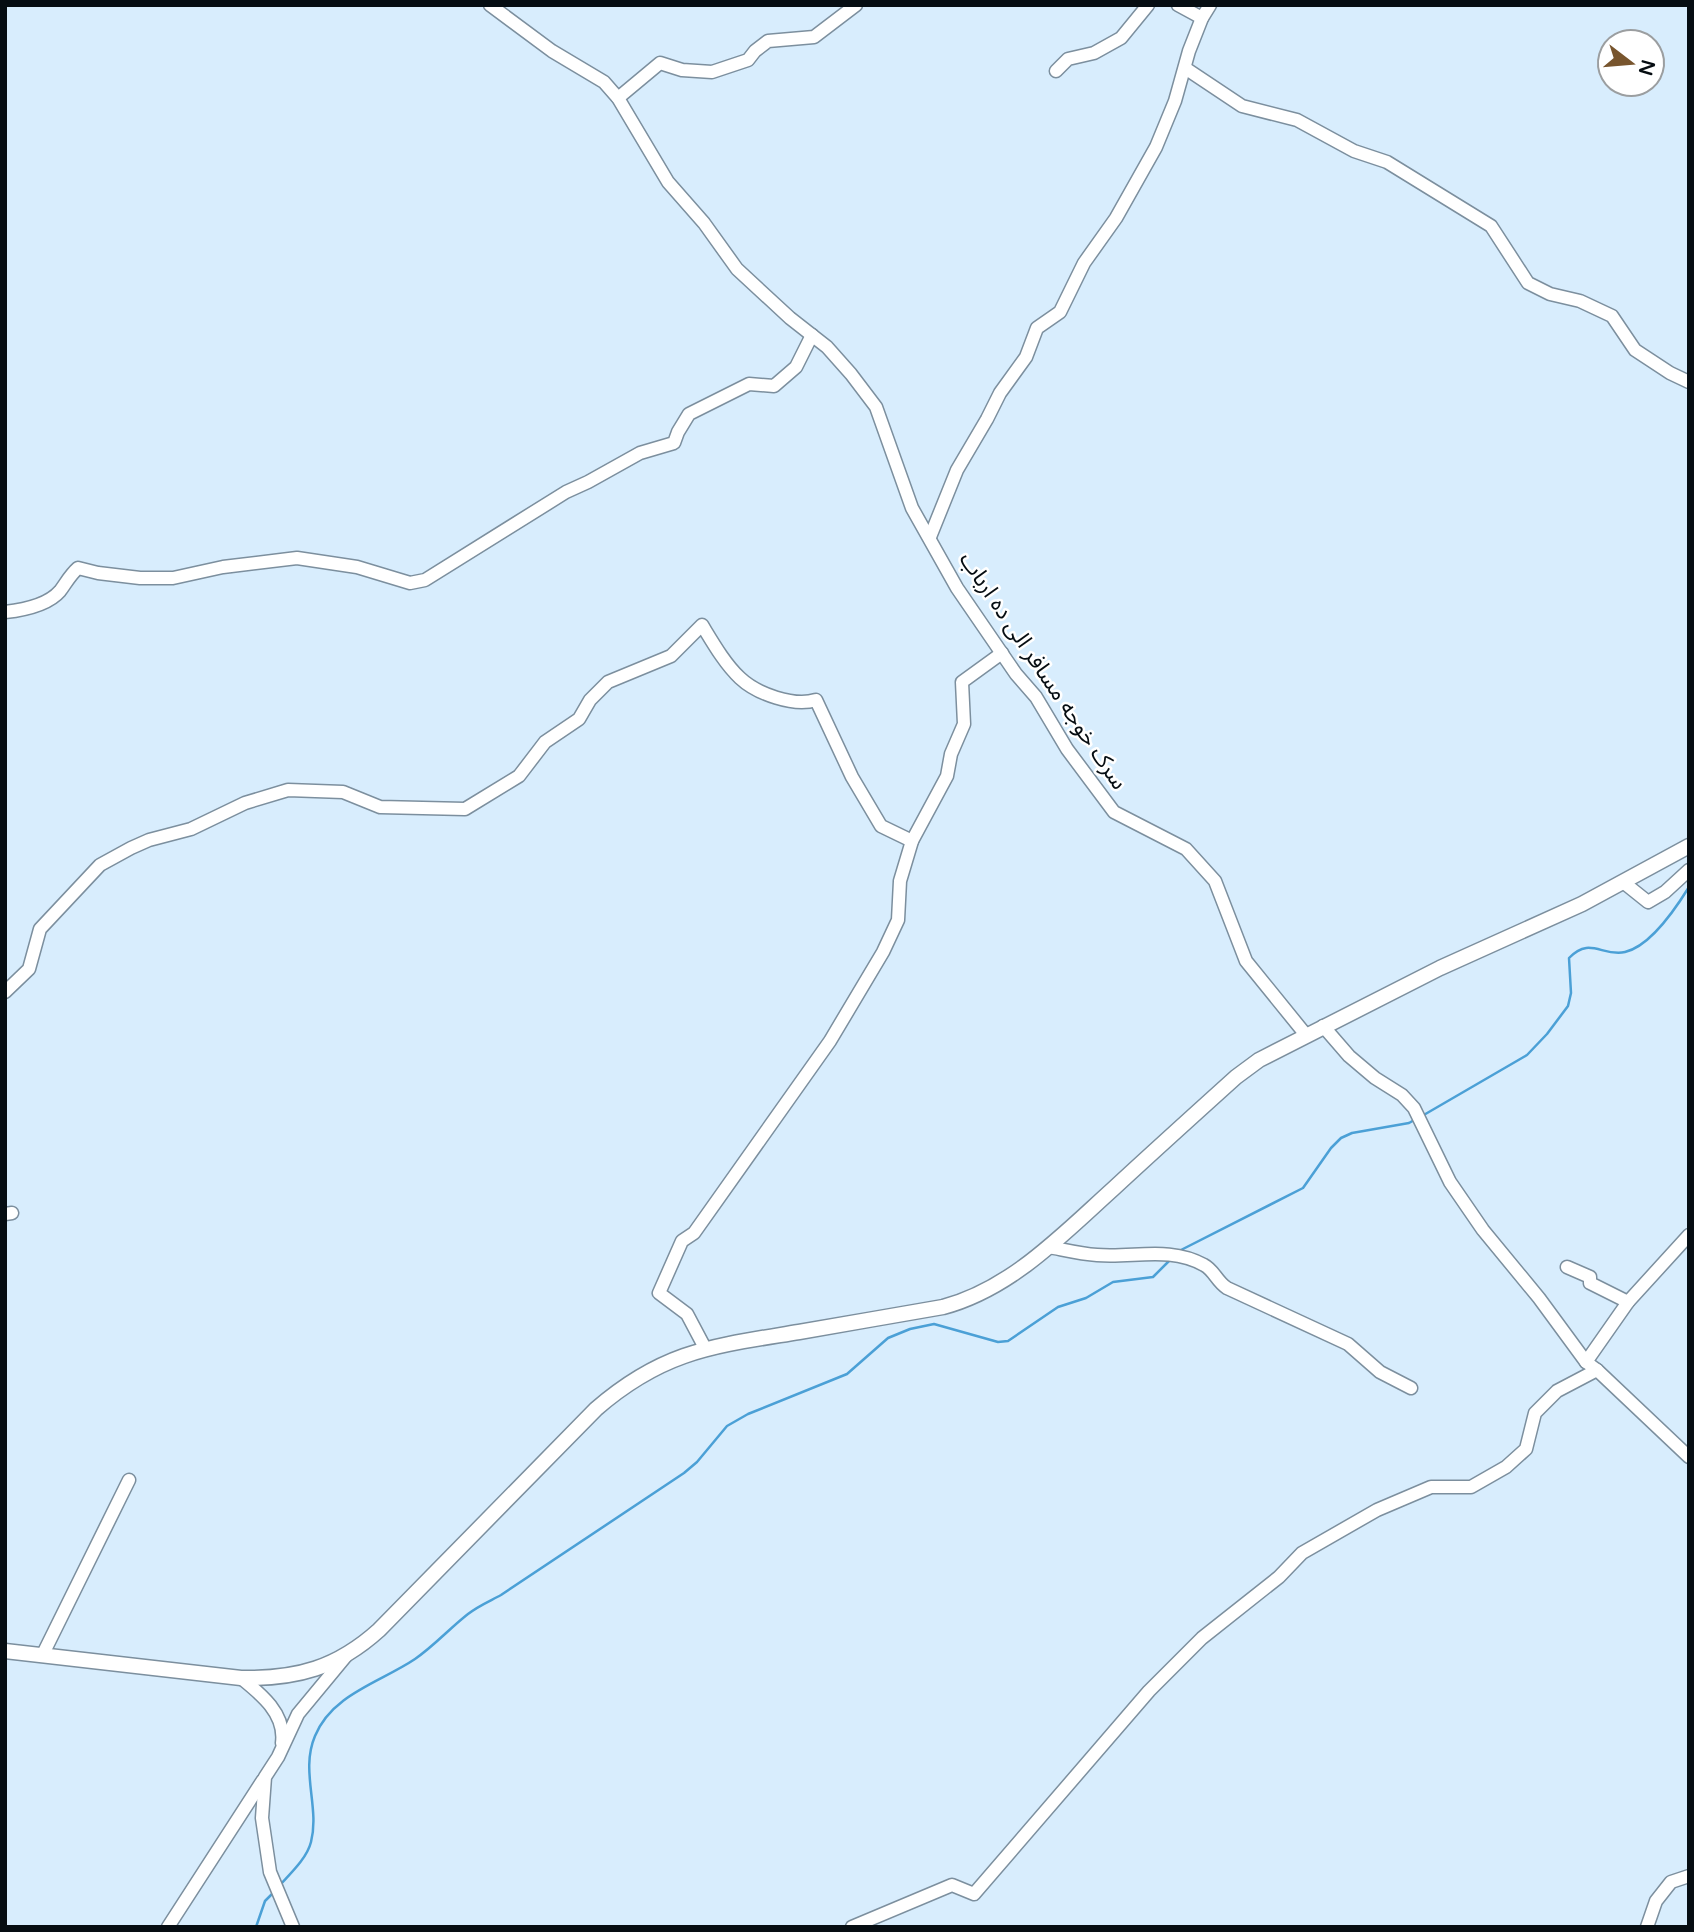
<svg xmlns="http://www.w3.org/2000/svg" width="1694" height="1932" font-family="'Varela Round','Noto Sans Arabic',sans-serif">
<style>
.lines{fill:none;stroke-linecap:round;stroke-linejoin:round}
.stream{stroke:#4ba0d6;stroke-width:2.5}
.minor-casing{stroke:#7c8f9e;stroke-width:15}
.major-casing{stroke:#7c8f9e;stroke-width:17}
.minor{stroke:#fff;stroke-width:12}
.major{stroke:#fff;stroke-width:14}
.labels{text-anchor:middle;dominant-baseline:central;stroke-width:5;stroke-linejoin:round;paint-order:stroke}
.street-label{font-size:23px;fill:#060d12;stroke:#fff}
</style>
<rect width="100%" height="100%" fill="#d8edfd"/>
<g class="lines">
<g class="stream">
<path d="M1422,1116L1527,1055L1547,1034L1568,1006L1571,993L1569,958C1590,936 1602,957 1625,952C1651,946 1676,908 1689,887"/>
<path d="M1179,1251L1303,1188L1331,1148L1341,1138L1352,1133L1409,1123L1416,1119"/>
<path d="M280,1885C291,1873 307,1858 311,1842C320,1807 300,1771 315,1736C332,1694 381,1682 415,1659C434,1646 450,1628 468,1614C478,1606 490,1601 501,1595L684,1473L697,1462L727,1426L748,1414L847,1374L888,1338L910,1329L934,1324L998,1342L1008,1341L1058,1307L1086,1298L1113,1282L1153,1277L1169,1261"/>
<path d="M256,1927L265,1901L273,1893"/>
</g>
<g class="minor-casing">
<g id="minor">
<path d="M490,5L552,51L604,82L618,98L668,182L704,223L737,269L790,318L827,347L851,374L876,407L912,508L957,588L1016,674L1036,697L1067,749L1114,812L1186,849L1215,881L1246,961L1306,1035"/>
<path d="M1178,5L1202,18"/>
<path d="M1185,68L1242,106L1297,120L1354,151L1387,162L1491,226L1528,283L1550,294L1580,301L1612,316L1635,350L1670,373L1689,382"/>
<path d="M1056,71L1068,59L1094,53L1121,38L1148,5"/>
<path d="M618,98L660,63L682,70L712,72L748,60L755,51L768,41L814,37L856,5"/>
<path d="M930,537L957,470L987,419L1000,393L1026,357L1037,328L1060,312L1084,263L1116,218L1156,147L1175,101L1189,51L1202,18L1210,5"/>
<path d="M5,612C23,610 48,605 60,591C66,583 70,575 78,568L98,573L140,578H173L223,567L297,558L357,567L410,583L425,580L566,492L588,482L640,453L674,443L678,432L689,414L749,384L774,386L796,367L812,335"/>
<path d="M1623,882L1648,902L1665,892L1689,870"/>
<path d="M5,992L29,969L40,929L100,865L131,848L149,840L191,829L245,803L288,790L343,792L380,807L465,809L519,776L545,742L579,719L590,700L608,682L671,656L702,625C713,643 725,664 740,678C757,694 794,707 816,700L852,777L881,826L912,841"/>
<path d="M1323,1026L1349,1056L1375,1078L1402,1095L1414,1108L1450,1182L1483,1230L1539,1298L1586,1362L1597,1370L1689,1457"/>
<path d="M5,1214L12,1213"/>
<path d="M1049,1247C1065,1250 1081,1254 1097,1255C1134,1258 1170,1246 1204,1265C1214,1270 1217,1282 1227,1288L1348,1344L1380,1372L1411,1388"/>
<path d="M1567,1267L1590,1277V1283L1628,1302"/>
<path d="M705,1348L687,1314L659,1293L682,1241L694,1233L830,1041L883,952L898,920L900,881L912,841L947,776L951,754L964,724L962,682L1002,653"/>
<path d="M1586,1362L1628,1302L1689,1235"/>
<path d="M43,1654L129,1480"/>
<path d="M241,1678C261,1694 286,1714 282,1743"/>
<path d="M168,1927L263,1780"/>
<path d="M293,1927L270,1872L262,1818L265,1777L278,1757L298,1714L346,1656"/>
<path d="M852,1927L952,1885L974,1894L1149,1691L1202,1638L1279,1577L1302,1553L1377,1510L1431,1487H1471L1506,1467L1526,1449L1535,1413L1557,1391L1597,1370"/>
<path d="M1647,1927L1656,1901L1671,1882L1689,1876"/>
</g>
</g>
<g class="major-casing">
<path id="major" d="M5,1651L241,1678C297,1679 337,1668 379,1630L596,1409C664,1350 714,1346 799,1332C847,1324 895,1315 943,1307C1011,1289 1062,1235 1113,1189C1154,1151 1195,1114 1236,1077L1259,1060L1440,968L1582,904L1689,846"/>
</g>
<use href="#minor" class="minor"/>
<use href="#major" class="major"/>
</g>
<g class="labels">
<g class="street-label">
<text transform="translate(1043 671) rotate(56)">سرک خوجه مسافر الی ده ارباب</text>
</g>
</g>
<rect width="1694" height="1932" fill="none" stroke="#060d12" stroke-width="14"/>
<g transform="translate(1631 63) rotate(106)"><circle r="33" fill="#ffffff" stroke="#9b9ea0" stroke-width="2"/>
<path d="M0-5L12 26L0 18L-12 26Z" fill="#78552e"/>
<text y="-10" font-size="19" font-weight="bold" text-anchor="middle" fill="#060d12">N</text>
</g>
</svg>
